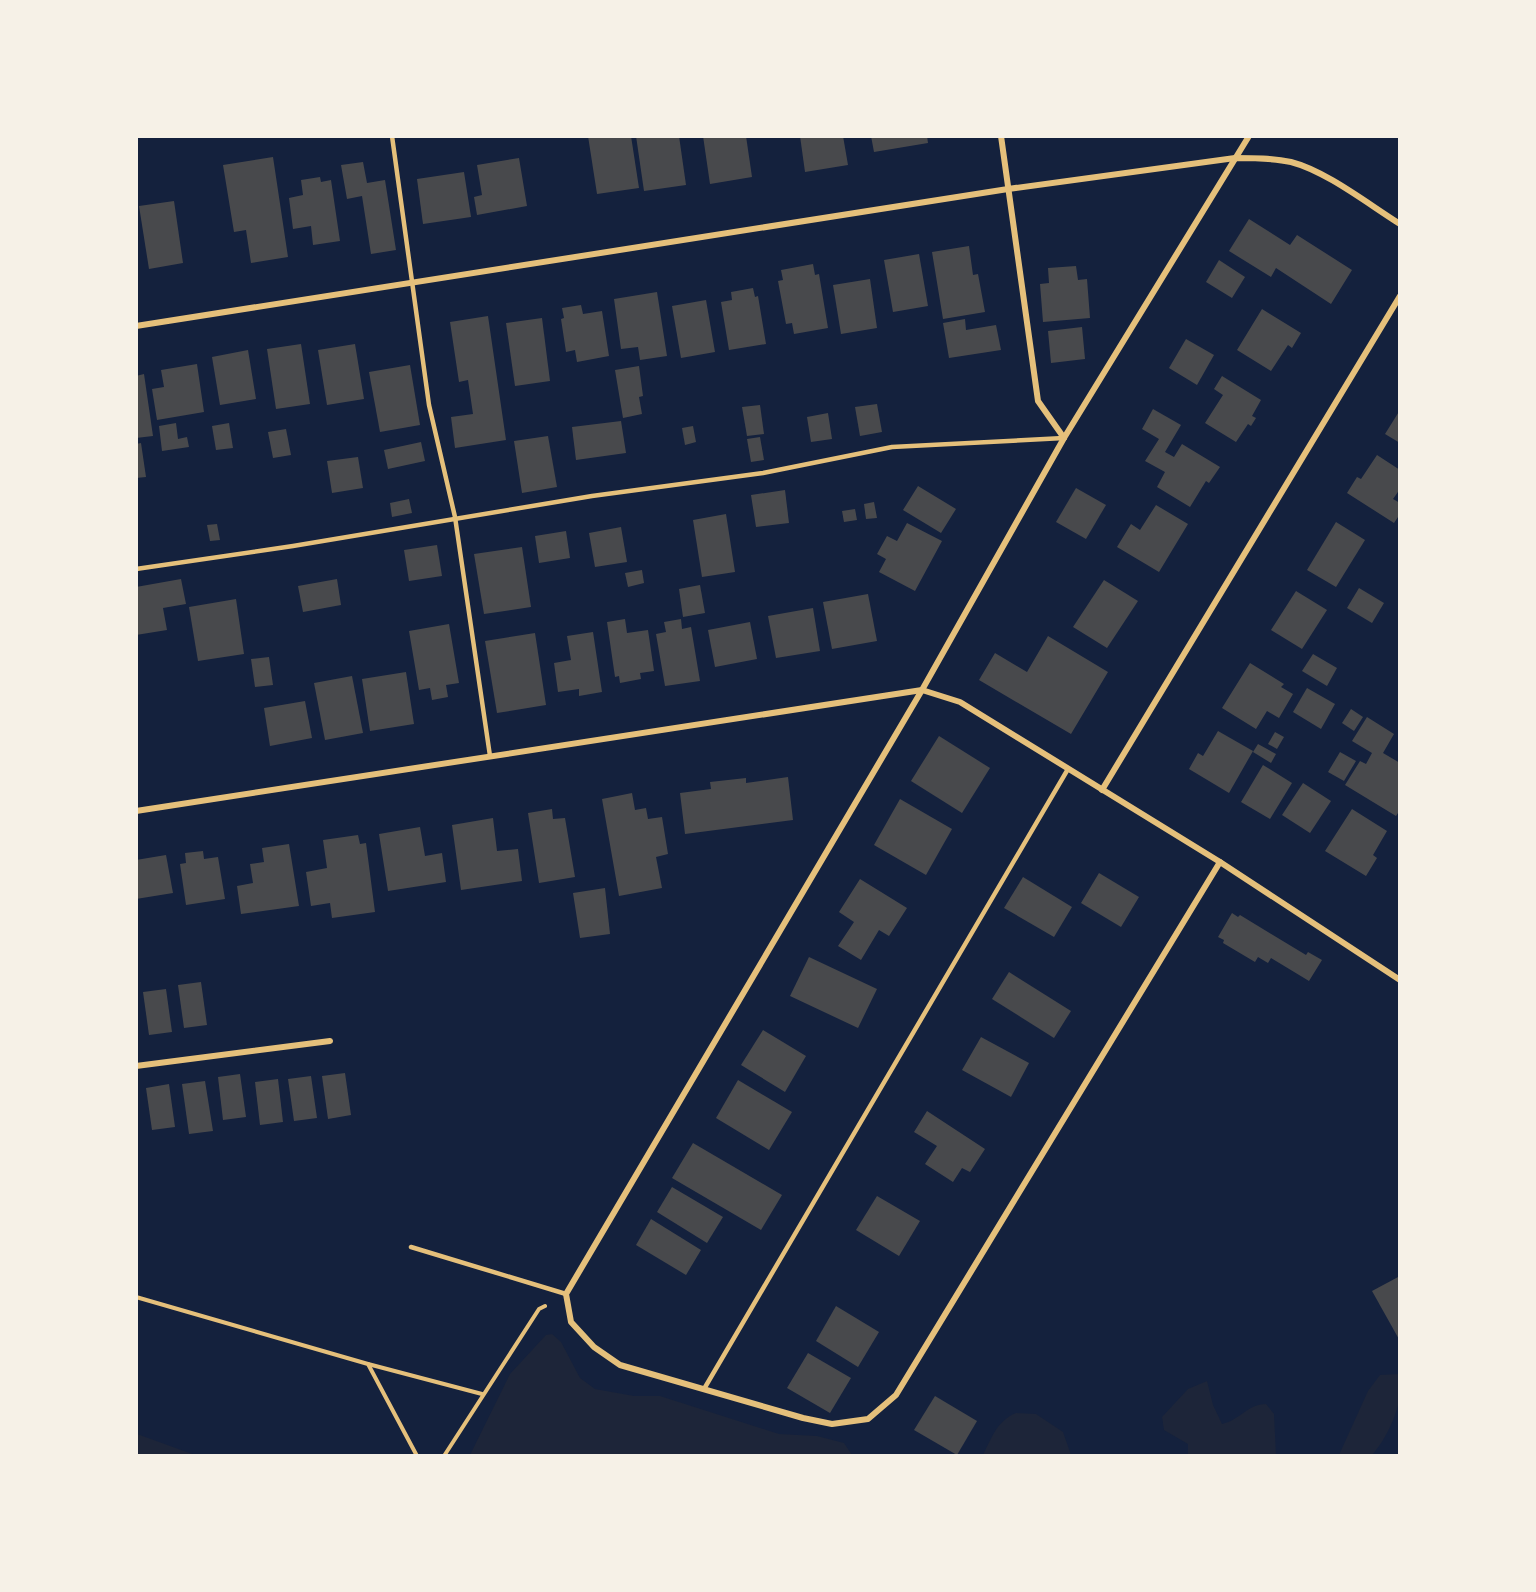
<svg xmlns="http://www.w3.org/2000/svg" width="1536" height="1592" font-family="'Roboto Serif',serif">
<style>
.green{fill:#1d2539}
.building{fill:#48494c}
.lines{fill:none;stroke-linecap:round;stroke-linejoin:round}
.path{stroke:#e5c07b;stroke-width:4}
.service{stroke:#e5c07b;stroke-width:4.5}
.minor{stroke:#e5c07b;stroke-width:6}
</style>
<rect width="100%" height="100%" fill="#14213d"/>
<g class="green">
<path d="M552,1334L561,1342L580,1378L595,1389L634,1396H660L779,1434L817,1436L844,1443L852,1455H470L510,1374L546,1335Z"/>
<path d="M1398,1374C1407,1398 1388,1437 1372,1455H1339L1368,1391L1380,1375Z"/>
<path d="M1207,1381L1213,1405L1222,1424C1240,1420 1248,1404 1266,1404L1274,1414L1276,1455H1188V1444L1164,1430L1162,1417L1188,1389Z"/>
<path d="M1016,1413L1036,1414L1063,1432L1071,1455H983C992,1437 997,1421 1016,1413Z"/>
<path d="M136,1434H137L195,1455H137Z"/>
</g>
<g class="building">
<path d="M588,136H631L639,188L597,194Z"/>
<path d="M636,136H679L686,185L644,191Z"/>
<path d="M703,136H746L752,177L710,184Z"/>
<path d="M800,136H843L848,165L805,172Z"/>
<path d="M871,136H927L928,143L874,152Z"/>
<path d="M273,157L288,257L251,263L246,230L234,232L223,165Z"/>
<path d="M519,158L527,206L477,215L474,197L482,195L477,165Z"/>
<path d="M363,162L367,183L385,180L396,250L371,254L362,196L347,199L341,165Z"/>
<path d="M464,172L471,217L423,224L417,179Z"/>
<path d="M320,177L321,182L331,180L340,241L313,245L311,226L293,229L289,198L303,195L301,180Z"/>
<path d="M174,201L183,263L149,269L139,206Z"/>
<path d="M1249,219L1290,245L1297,235L1352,270L1331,304L1276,268L1271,277L1229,251Z"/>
<path d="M969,246L973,275L978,274L985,312L943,319L932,252Z"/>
<path d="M919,254L928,306L893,312L884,260Z"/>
<path d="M1219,260L1245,277L1232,298L1206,282Z"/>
<path d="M813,264L815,275L819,274L828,328L794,334L792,323L786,324L778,281L783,280L781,270Z"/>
<path d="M1076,266L1078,280L1087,279L1090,318L1043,322L1040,284L1049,283L1048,268Z"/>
<path d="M870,279L877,328L841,334L833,285Z"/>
<path d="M753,288L755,297L758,296L766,344L729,350L721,302L732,300L731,292Z"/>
<path d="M657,292L667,356L640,360L638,347L621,349L614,299Z"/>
<path d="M706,300L715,352L681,358L672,306Z"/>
<path d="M581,305L583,314L602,311L609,356L577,362L575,350L566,352L561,319L564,318L562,308Z"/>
<path d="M1262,309L1301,333L1292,348L1288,345L1271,371L1237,350Z"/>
<path d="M488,316L506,440L455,448L451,417L473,414L468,380L459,382L450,322Z"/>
<path d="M542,318L550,381L515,386L506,323Z"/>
<path d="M965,319L966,330L996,325L1001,350L949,358L943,323Z"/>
<path d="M1082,327L1085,359L1051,363L1048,331Z"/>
<path d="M1186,339L1214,355L1197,385L1169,368Z"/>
<path d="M301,344L310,404L276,409L267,349Z"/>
<path d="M355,344L364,399L327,405L318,350Z"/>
<path d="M248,350L256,399L220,405L212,357Z"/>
<path d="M197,364L204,412L157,420L152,389L164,387L161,370Z"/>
<path d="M410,365L420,425L380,432L369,372Z"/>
<path d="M639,366L643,396L639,397L642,414L623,418L615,370Z"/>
<path d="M144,374L153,436L136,438V376Z"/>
<path d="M1222,376L1261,400L1252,416L1256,418L1251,426L1248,424L1236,442L1205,423L1223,395L1214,389Z"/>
<path d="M877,404L882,432L860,436L855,407Z"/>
<path d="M760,405L764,434L747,436L742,407Z"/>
<path d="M1153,409L1181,425L1165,452L1174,457L1182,444L1220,467L1209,483L1206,481L1190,507L1157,487L1165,472L1145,461L1159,439L1142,429Z"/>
<path d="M1400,410V443L1385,434Z"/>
<path d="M828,413L832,439L811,442L807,417Z"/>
<path d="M621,421L626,453L576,460L572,427Z"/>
<path d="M176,423L178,439L187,437L189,447L162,451L159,426Z"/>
<path d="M229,423L233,448L216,450L212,426Z"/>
<path d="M693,426L696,442L685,445L682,428Z"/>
<path d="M286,429L291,455L273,458L268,432Z"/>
<path d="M548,436L557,487L522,493L514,441Z"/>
<path d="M760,437L764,460L751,462L747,439Z"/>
<path d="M421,442L425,461L388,469L384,450Z"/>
<path d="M141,443L146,477L136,478V444Z"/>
<path d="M1377,455L1400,470V489L1393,499L1400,503V514L1394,523L1347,493L1357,477L1361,479Z"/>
<path d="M358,457L363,488L332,493L327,461Z"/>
<path d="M918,486L956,509L941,533L903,510Z"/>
<path d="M1076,488L1106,505L1086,539L1056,522Z"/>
<path d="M785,490L789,523L756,527L751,495Z"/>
<path d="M409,499L412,513L392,517L390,503Z"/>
<path d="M874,502L877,518L866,519L864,504Z"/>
<path d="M1156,505L1188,524L1159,572L1117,547L1131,524L1140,530Z"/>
<path d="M855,509L857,520L844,522L842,511Z"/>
<path d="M726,514L735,572L702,577L693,520Z"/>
<path d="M1336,522L1365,540L1336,587L1307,570Z"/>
<path d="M907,523L942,541L915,591L879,572L886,559L877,554L887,536L897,541Z"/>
<path d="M217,524L220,540L210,541L207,525Z"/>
<path d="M621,527L627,562L595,567L589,533Z"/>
<path d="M566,531L570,558L539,563L535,536Z"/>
<path d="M437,545L442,576L409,581L404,550Z"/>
<path d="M522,547L531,607L484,614L474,554Z"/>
<path d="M642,570L644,583L628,587L625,573Z"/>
<path d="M181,579L186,604L163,608L167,630L136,635V587Z"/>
<path d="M337,579L341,605L303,612L298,586Z"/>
<path d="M1104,580L1138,601L1107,648L1073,627Z"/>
<path d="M700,585L705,613L683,617L679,589Z"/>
<path d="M1359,588L1384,603L1372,623L1347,608Z"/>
<path d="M1296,591L1327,610L1302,649L1271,630Z"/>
<path d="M868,594L877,641L832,649L823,602Z"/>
<path d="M236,599L244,654L198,661L189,607Z"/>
<path d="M813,608L820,651L776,658L768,616Z"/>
<path d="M625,619L627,633L648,630L654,671L640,673L641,679L620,683L619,676L615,677L607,622Z"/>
<path d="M681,619L682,629L691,627L700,681L665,686L656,634L666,632L664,622Z"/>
<path d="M750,622L757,659L715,667L708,630Z"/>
<path d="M449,624L459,683L446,685L448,697L432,700L430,688L419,690L409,631Z"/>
<path d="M593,632L602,692L579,696V689L558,692L554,663L571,660L567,636Z"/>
<path d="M535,633L546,705L497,713L485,641Z"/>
<path d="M1048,636L1108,672L1071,734L979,680L995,653L1027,672Z"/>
<path d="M1313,654L1337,668L1327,686L1302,671Z"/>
<path d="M269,657L273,685L255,687L251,659Z"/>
<path d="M1250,663L1284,684L1281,687L1293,694L1279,718L1267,711L1256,729L1222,708Z"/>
<path d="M406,672L414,724L370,731L362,679Z"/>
<path d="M352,676L363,733L325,740L314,683Z"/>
<path d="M1307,688L1335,704L1321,729L1293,712Z"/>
<path d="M305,701L312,738L270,746L264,708Z"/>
<path d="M1351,709L1363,717L1354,731L1342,723Z"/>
<path d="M1367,717L1394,734L1383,753L1400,763V810L1396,816L1345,785L1360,761L1366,764L1372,753L1352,741Z"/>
<path d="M1218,731L1253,751L1229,793L1189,769L1198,753L1203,756Z"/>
<path d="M1275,732L1284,737L1277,749L1268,744Z"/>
<path d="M939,736L990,768L962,813L911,781Z"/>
<path d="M1258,744L1276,754L1271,763L1253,752Z"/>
<path d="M1340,752L1356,761L1344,781L1328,772Z"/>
<path d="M1263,765L1292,783L1270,819L1241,802Z"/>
<path d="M788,777L793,820L685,834L680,793L711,789L710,782L746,778V783Z"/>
<path d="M1303,783L1331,801L1310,833L1282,815Z"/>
<path d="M632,793L635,810L646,808L648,819L662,817L668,854L656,857L662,888L619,896L602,799Z"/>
<path d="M900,799L952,829L926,875L874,845Z"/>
<path d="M552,809L553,819L565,818L575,877L539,883L528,813Z"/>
<path d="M1352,809L1387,831L1373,855L1377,858L1366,876L1325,851Z"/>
<path d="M493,818L497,851L518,849L522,881L461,890L452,825Z"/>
<path d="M420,827L425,856L442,853L446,882L388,891L379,834Z"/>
<path d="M358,835L360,844L366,843L375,912L332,918L330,903L311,906L306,872L327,868L323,840Z"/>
<path d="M289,844L299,906L241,914L237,886L253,883L250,864L264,862L262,848Z"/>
<path d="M203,851L204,859L218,857L225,899L186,905L180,864L186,863L185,853Z"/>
<path d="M166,855L173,893L136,899V860Z"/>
<path d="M1099,873L1139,897L1121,927L1081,903Z"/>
<path d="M1023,877L1072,907L1054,937L1004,908Z"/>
<path d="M860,879L907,908L889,936L879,930L861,960L838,946L854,922L839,912Z"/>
<path d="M605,888L610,934L580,938L573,893Z"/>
<path d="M1232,913L1238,917L1240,915L1306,955L1308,952L1322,960L1309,981L1271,958L1268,963L1258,957L1255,962L1223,943L1224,940L1218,937Z"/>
<path d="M809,957L877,989L858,1028L790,996Z"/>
<path d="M1009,972L1071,1011L1054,1038L992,999Z"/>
<path d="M201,982L207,1025L184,1028L178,985Z"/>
<path d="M166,989L172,1032L149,1035L143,992Z"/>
<path d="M763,1030L806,1056L785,1092L741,1065Z"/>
<path d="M981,1037L1029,1063L1011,1097L962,1070Z"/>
<path d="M345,1073L351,1115L328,1119L322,1076Z"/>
<path d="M240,1074L246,1117L223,1120L218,1077Z"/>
<path d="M311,1076L317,1118L294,1121L288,1079Z"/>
<path d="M278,1079L283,1122L260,1125L255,1082Z"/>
<path d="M738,1080L792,1112L769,1150L716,1118Z"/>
<path d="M205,1081L213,1131L189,1134L182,1084Z"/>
<path d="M169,1084L175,1127L152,1130L146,1088Z"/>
<path d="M927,1111L985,1149L970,1172L962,1168L953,1182L925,1164L937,1146L914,1132Z"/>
<path d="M693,1143L782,1195L761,1230L672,1178Z"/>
<path d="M672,1187L723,1217L707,1243L657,1212Z"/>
<path d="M877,1196L920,1221L899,1256L856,1230Z"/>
<path d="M651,1219L701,1250L686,1275L636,1245Z"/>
<path d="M1400,1276V1341L1372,1291Z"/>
<path d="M836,1306L879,1332L858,1367L816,1341Z"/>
<path d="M808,1353L851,1378L830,1413L787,1388Z"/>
<path d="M935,1396L977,1421L957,1455L914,1430Z"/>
</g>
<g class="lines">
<g class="path">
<path d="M136,1297L368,1364L417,1456"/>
<path d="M368,1364L482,1394"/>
<path d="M444,1456L539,1309L545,1306"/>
</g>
<g class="service">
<path d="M392,136L429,405L455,517L490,756"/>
<path d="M136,569L293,546L592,496L763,473L892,447L1064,438"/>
<path d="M411,1247L566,1294"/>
<path d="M704,1389L1068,769"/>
</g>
<g class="minor">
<path d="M1001,136L1038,401L1064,438"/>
<path d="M136,326L1008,189L1235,158C1254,158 1272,158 1291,162C1326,171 1368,204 1400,224"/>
<path d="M1102,790L1400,296"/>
<path d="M136,811L922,690L960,702L1220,862L1400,980"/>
<path d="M1220,862L896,1395L868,1419L832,1424L803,1418L620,1365L594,1347L571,1322L566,1294L922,690L1064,438L1249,136"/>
<path d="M136,1066L330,1041"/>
</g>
</g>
<rect width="1536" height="1592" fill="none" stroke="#f6f1e7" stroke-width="276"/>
</svg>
